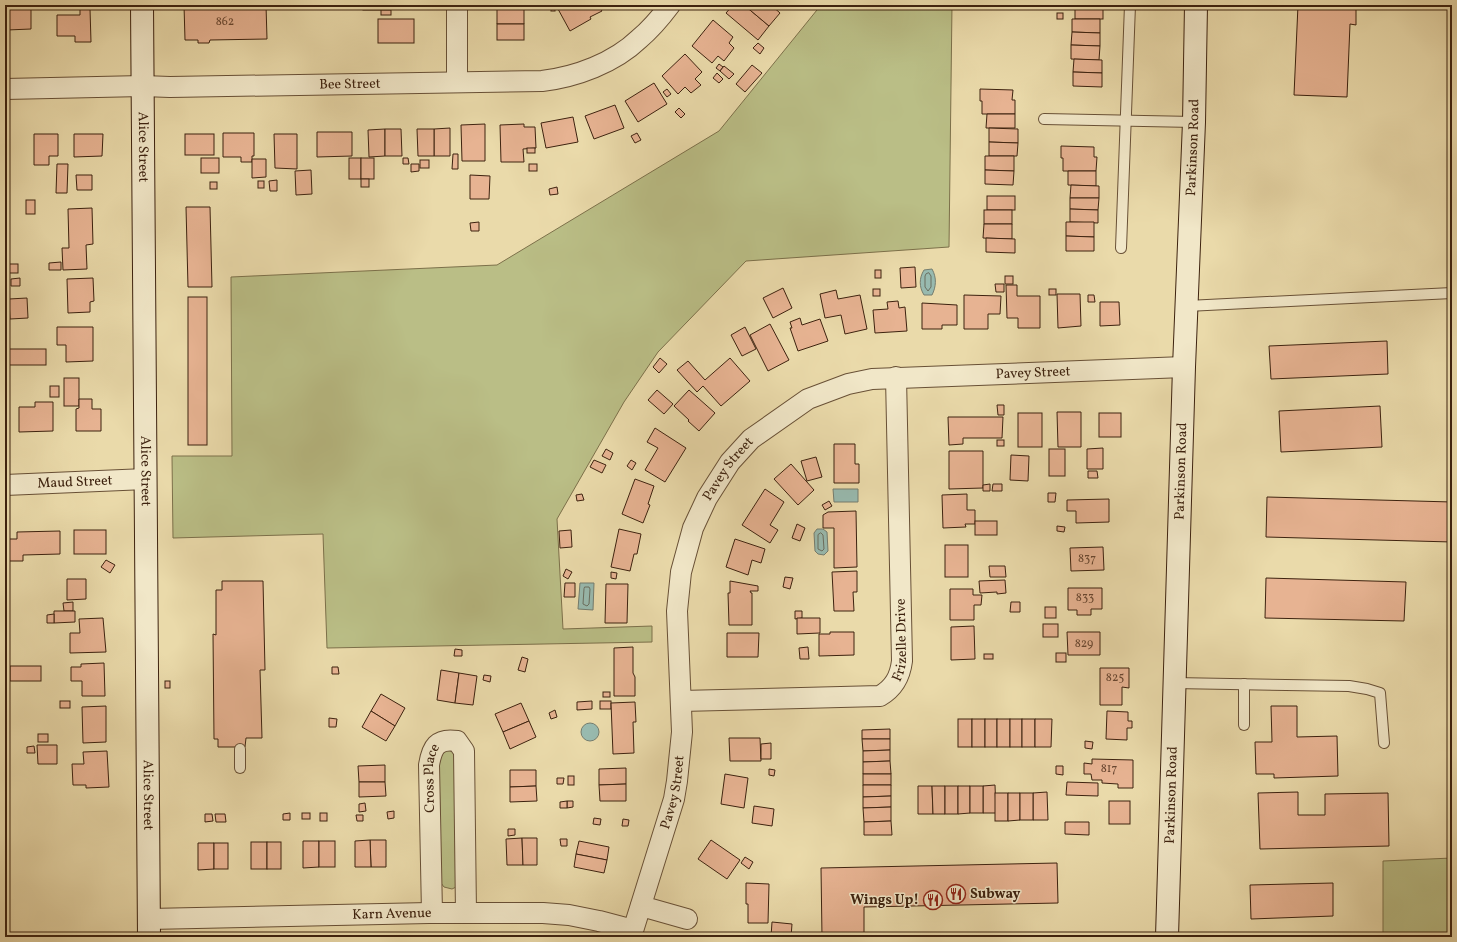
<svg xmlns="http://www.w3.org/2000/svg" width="1457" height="942" font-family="Vollkorn,serif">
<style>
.green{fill:#babe86;stroke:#7c704a}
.water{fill:#98baaf;stroke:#747d6f}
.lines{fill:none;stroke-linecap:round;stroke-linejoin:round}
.shore{stroke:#6a6e5f;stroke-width:1}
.building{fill:#e7b392;stroke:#3d220f}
.lane-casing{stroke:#685036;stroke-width:12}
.street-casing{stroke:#685036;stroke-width:22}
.secondary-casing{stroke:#3d220f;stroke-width:24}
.lane{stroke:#f1e7c8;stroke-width:10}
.street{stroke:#f1e7c8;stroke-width:20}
.secondary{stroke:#f1e7c8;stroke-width:22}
.labels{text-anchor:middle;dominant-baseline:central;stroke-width:3;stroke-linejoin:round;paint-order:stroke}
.number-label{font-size:12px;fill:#684630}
.street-label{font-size:14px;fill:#3d220f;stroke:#f1e7c8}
.poi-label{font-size:14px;font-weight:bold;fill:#3d220f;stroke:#f1e7c8;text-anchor:start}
</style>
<rect width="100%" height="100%" fill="#eadaaa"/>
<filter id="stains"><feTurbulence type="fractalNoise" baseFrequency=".005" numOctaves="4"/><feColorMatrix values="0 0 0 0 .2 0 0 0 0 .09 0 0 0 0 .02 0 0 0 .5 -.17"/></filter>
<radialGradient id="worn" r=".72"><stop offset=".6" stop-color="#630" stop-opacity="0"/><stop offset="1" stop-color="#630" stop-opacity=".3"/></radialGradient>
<g class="green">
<path d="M821,5H952L949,247L746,261L658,352L624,402L557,519L563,629L652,626V642L327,648L323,534L173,538L172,456H232L231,277L497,265L719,131Z"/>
<path d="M448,750L456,753V887L452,889L444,887L441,883L439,761L444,751Z"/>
<path d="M1452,858V937H1383V861Z"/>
</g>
<g class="water">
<path d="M932,269C937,278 936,287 932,295H924C919,287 919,278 924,270Z"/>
<path d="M833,489H858V502H834Z"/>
<path d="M817,529H823L827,532L828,551L824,555L818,554L815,551L814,533Z"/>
<path d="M580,583H594L593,610L578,609Z"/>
<circle cx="590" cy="732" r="9"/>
</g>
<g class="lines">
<g class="shore">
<path d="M929,273L931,276V287L928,291L925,287V276L926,274Z"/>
<path d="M821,533L823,535L824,549L822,551L818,549V535Z"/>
<path d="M585,587H589L590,589L589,604L587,606L583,604L584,589Z"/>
</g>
</g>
<g class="building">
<rect x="45" y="5" width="12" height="4"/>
<path d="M184,5H266L267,39L210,40L209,43H198V40H185Z"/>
<rect x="363" y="5" width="20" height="5"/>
<rect x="389" y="5" width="25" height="2"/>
<rect x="551" y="5" width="4" height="6"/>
<path d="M565,5H598L602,11L590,17L591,19L570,31L558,9Z"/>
<path d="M733,5H744L769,26L758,40L726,13Z"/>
<path d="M744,5H771L780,13L769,26Z"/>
<path d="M1075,5H1104L1103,7H1075Z"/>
<path d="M1298,5H1356V25L1350,24L1347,97L1294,95Z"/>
<path d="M524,6V24H497V7Z"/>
<rect x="1075" y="7" width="28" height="12"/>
<path d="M31,8V29L7,30L6,9Z"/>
<path d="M80,9H90L91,42H75V36H57V15H80Z"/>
<rect x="381" y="10" width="10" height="5"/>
<rect x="1057" y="13" width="6" height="6"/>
<rect x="378" y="19" width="36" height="24"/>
<path d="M1072,19H1100V33L1072,32Z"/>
<path d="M713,20L733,37L729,43L734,48L724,61L718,56L712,63L692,46Z"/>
<rect x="497" y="24" width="27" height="16"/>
<path d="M1072,32L1100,33V46L1071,45Z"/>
<path d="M758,43L764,48L760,54L753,48Z"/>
<path d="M1071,45L1100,46L1099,60L1071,59Z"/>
<path d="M685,54L702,72L695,79L701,85L691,93L685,87L678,94L662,76Z"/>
<path d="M1074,59L1102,60V73L1073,72Z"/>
<path d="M719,64L723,67L720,71L716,68Z"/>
<path d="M752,65L762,73L745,92L736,84Z"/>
<path d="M724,66L734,74L729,79L720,71Z"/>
<path d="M1073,72L1102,73V87L1073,86Z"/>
<path d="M717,73L723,79L719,83L713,78Z"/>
<path d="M654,83L667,104L638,122L625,101Z"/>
<path d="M667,89L671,94L667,97L663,92Z"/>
<path d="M980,89L1013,90L1012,100H1015V114H982V101H980Z"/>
<path d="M615,105L624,128L594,139L585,116Z"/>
<path d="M679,108L685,114L681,118L675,112Z"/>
<path d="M987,114H1015V128H986Z"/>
<path d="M573,117L578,142L546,148L541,123Z"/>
<path d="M485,124V161H462L461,125Z"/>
<path d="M524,124V127H535L536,148L523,149L524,162H501L500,125Z"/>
<path d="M450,128V156H434V129Z"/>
<path d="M989,128L1018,129V143L989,142Z"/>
<path d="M385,129V156L369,157L368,130Z"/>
<path d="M385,129H401L402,156H385Z"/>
<path d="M417,129H434V156H418Z"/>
<path d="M317,132H352V156L317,157Z"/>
<path d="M223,133H254V156H252V162H241V157H223Z"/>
<path d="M637,133L641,140L635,143L631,136Z"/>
<path d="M34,134H58V156H49V165H34Z"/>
<path d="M74,134H103L102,156L74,157Z"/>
<rect x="185" y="134" width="29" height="21"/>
<path d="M274,134H297V169L275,168Z"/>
<path d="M989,142L1018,143L1017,156H989Z"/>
<path d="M1061,146L1094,147V157H1097L1096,171H1063V158H1061Z"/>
<rect x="527" y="148" width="8" height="5"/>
<path d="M453,154H458V169H452Z"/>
<path d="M985,156H1014V171L985,170Z"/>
<rect x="201" y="158" width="18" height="15"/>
<rect x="349" y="158" width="12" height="21"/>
<rect x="361" y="158" width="13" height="21"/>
<path d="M403,158H408L409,164H403Z"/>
<path d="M252,159H266V177L252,178Z"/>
<rect x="420" y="160" width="9" height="8"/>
<path d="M57,164H68L67,193H56Z"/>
<path d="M411,164H419V171L411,172Z"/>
<rect x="529" y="164" width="8" height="7"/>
<rect x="5" y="165" width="1" height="24"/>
<path d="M311,170L312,194L296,195L295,171Z"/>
<path d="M985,170L1014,171L1013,185L985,184Z"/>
<path d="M1068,171H1096V186L1068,185Z"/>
<path d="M76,175H92V190H77Z"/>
<path d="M470,175L490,176L489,199H470Z"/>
<rect x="361" y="179" width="8" height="8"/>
<path d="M277,180V191H270L269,181Z"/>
<rect x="258" y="181" width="6" height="7"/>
<rect x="210" y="182" width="7" height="7"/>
<path d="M1071,185L1099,186V198H1070Z"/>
<path d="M557,187L558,194L550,195L549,189Z"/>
<rect x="987" y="196" width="28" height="14"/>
<path d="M1070,198H1099L1098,210L1070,209Z"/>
<rect x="26" y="200" width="9" height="14"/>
<path d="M186,207H210L212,287H188Z"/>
<path d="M92,208L93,244L86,245L87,269L63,270L62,248H69L68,209Z"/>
<path d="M1070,209L1098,210V223L1070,222Z"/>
<rect x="984" y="210" width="28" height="14"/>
<path d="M479,222V231H471L470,223Z"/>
<path d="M1066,222H1094V237L1066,236Z"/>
<path d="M984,224H1012V239L983,238Z"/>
<path d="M1066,236L1094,237V251H1066Z"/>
<path d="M986,238L1015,239V253L986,252Z"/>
<path d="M61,262V270H49V263Z"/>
<rect x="7" y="264" width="11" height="9"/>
<path d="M915,267L916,287L901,288L900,268Z"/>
<rect x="875" y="270" width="6" height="8"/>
<rect x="1005" y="276" width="8" height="8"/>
<path d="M20,278V286H11V279Z"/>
<path d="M93,278L94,301L90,302V312L68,313L67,279Z"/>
<path d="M995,284H1004V292H996Z"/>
<path d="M1006,285H1017V296H1040V328H1018V318H1007Z"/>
<path d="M783,288L792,308L773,318L763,298Z"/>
<rect x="873" y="289" width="7" height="7"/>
<rect x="1049" y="289" width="7" height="6"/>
<path d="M836,290L838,299L860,295L867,329L845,334L841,315L825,318L820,294Z"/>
<path d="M1057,294H1080L1081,326L1058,328Z"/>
<path d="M964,295L1001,296L1000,314H988V329H964Z"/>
<path d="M1088,295H1094L1095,302H1088Z"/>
<rect x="188" y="297" width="19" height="148"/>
<path d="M27,298L28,318L10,319L9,299Z"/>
<path d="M898,301L899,308L905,307L907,331L875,333L873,310L888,309L887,302Z"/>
<path d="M1100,302H1119L1120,325L1100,326Z"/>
<path d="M922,303L957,305V325H942V329H922Z"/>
<path d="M800,318L802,325L820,319L828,341L798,351L790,328H792L790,322Z"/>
<path d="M770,324L789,360L768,371L750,335Z"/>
<path d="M57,327H93V361L66,362V345H57Z"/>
<path d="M745,327L756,349L742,356L731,335Z"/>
<path d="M1387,341L1388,374L1271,379L1269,346Z"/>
<rect x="8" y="349" width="38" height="16"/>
<path d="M660,358L667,364L659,373L653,367Z"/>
<path d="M730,358L750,381L721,406L703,386L697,392L677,370L688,361L705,380Z"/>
<rect x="64" y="378" width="15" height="28"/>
<rect x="50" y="386" width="9" height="11"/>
<path d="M657,390L673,404L664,414L648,400Z"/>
<path d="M689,390L715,413L699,431L688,421L689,420L674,406Z"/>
<path d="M79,399H92V409H101V431H76V409L79,408Z"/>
<path d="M35,402H53V431L19,432V407H35Z"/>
<path d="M997,405H1004V415H998Z"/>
<path d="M1380,406L1382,447L1281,452L1279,411Z"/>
<path d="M1057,412H1081V447H1058Z"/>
<rect x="1018" y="413" width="24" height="34"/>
<rect x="1099" y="413" width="22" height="24"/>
<path d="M948,417H1003L1002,438H963V444L949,445Z"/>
<path d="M655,428L686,448L665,482L645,470L658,448L647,442Z"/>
<rect x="997" y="440" width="7" height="6"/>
<path d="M834,444H855V464H859V483H834Z"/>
<path d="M1103,448V469H1087V449Z"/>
<path d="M606,449L613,453L610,460L602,456Z"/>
<rect x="1049" y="449" width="16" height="27"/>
<path d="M949,451H983V488L949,489Z"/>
<path d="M1011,455L1029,456L1028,481L1010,480Z"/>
<path d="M816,457L822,477L807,481L801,461Z"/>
<path d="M594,460L606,465L602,473L590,467Z"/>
<path d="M631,460L636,463L632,470L627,466Z"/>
<path d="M791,464L814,490L798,505L774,479Z"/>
<path d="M1088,471H1097L1098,478H1088Z"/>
<path d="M635,479L654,486L648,504L650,505L643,523L622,514Z"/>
<path d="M990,484V491H983V485Z"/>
<path d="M993,484H1002V491H992Z"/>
<path d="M765,489L784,502L770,525L778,530L770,543L742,525Z"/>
<path d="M1048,493H1056L1055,502H1048Z"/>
<path d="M582,494L584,500L577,501L576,495Z"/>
<path d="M967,494V510H975V524H965L966,527L943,528L942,495Z"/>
<path d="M1267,497L1452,502V542L1266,537Z"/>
<path d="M1109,499V522L1076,523V511H1067V500Z"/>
<path d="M829,501L832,506L825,510L822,505Z"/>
<path d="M856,511L857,567L834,568V528H823V515L828,512Z"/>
<rect x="975" y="521" width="22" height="14"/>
<path d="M797,524L805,528L800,541L792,538Z"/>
<path d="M1057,526L1065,527L1064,532L1057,531Z"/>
<path d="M619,529L641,534L637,554H634L630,571L611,567Z"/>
<rect x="74" y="530" width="32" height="24"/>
<path d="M571,530L572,547L560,548L559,531Z"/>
<path d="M60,531V554L23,555V561H7V539H17V532Z"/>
<path d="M735,539L765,549L761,563L752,560L748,575L726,567Z"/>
<rect x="945" y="545" width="23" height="32"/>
<path d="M1103,547L1104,570L1071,571L1070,548Z"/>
<path d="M106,560L115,565L110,573L101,567Z"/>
<path d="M989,566H1005L1006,577H990Z"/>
<path d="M566,569L572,572L568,579L563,576Z"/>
<path d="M857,571V592H853L854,611H834L832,572Z"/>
<path d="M611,572L617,573L616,579L611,578Z"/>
<path d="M785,577L793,578L790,589L783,587Z"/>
<path d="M1266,578L1406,582L1404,621L1265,618Z"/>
<path d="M67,579H86V599L67,600Z"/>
<path d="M1005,580L1006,593L997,594V592L980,593L979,581Z"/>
<path d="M222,581H263L265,670H260L262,738H246L245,747H218V739H214L213,634L216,635V590H222Z"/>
<path d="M730,581L758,586V591H750L751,593H752V625H729L728,593H730Z"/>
<path d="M565,583H575V597H564Z"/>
<path d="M606,584H628L627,623H605Z"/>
<path d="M1068,588H1102V609H1091V615H1077V610H1068Z"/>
<path d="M950,589H973V595H982L981,605H974V620H950Z"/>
<path d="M73,602V611H64L63,603Z"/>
<path d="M1011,602H1020V612H1010Z"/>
<rect x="1045" y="607" width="11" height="11"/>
<path d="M54,611H75V622L54,623Z"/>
<path d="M795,611H802V618L795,619Z"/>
<path d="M54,614V623H47V615Z"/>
<path d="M103,618L106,652L70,653V633H80L79,619Z"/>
<path d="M797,618H820V633L797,634Z"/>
<rect x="1043" y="624" width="15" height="13"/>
<path d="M974,626L975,659L951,660V627Z"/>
<path d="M830,632H854V655L819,656V634H830Z"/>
<path d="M1067,632H1100V655H1068Z"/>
<path d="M727,633H759L758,657H727Z"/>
<path d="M633,647V673L635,677V696H614V648Z"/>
<path d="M808,647L809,659H800L799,648Z"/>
<path d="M455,649L462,650V656H454Z"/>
<rect x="1056" y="653" width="10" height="9"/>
<rect x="984" y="654" width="9" height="5"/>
<path d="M522,657L528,659L525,672L518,670Z"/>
<path d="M104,663L105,696H82V681H71V667H81V664Z"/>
<rect x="10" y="666" width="31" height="15"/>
<path d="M332,667H338L339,674H332Z"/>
<path d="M1100,668H1129V688L1122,687V705H1100Z"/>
<path d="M441,670L459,673L455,703L437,700Z"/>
<path d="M459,673L477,676L473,705L455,703Z"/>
<path d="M484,675L491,676L490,682L483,680Z"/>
<rect x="165" y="681" width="5" height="7"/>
<rect x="603" y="692" width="7" height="5"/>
<path d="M381,694L405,708L395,726L371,711Z"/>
<rect x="60" y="701" width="10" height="7"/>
<path d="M592,701V709L577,710V702Z"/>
<rect x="600" y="701" width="11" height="8"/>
<path d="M635,702L636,722H633L634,753L613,754L611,703Z"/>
<path d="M521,703L529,721L503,732L495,714Z"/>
<path d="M106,706V742L83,743L82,707Z"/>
<path d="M1271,706H1297V737L1337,736L1338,776L1274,778V774H1256L1255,742H1272Z"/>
<path d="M555,710L557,717L551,719L549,713Z"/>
<path d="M371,711L395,726L386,741L362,727Z"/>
<path d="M1107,711L1128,712V721H1132V728H1127V740L1106,739Z"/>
<path d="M329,718L337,719L336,727H329Z"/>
<rect x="958" y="719" width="14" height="28"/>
<rect x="972" y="719" width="13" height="28"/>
<rect x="985" y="719" width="12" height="28"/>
<rect x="997" y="719" width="13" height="28"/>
<rect x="1010" y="719" width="12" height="28"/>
<rect x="1022" y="719" width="13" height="28"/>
<path d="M1035,719H1052L1051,747H1035Z"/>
<path d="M529,721L536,737L510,749L503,732Z"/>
<path d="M890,729V739H862V730Z"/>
<rect x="38" y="734" width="10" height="8"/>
<path d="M729,738H760L761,761H730Z"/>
<path d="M862,739H890V750L863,751Z"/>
<path d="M1085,741L1093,742L1092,749L1085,748Z"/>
<path d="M771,743V759H761V744Z"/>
<path d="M37,745H57V764H38Z"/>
<path d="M34,746L35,753H27V747Z"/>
<path d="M890,750V761L863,762V751Z"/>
<path d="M107,751L109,787L86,788V785H73L72,764H84L83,752Z"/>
<path d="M1092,759L1133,760V788H1118V784L1102,783V780H1092L1091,774H1084V763L1092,764Z"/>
<path d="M890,761L891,774H863V762Z"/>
<path d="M385,765V782H359L358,766Z"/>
<path d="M1056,766H1063V775L1056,774Z"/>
<path d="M626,768V784L599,785V769Z"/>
<path d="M769,769L775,770L774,776L769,775Z"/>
<path d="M510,770H536V786L510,787Z"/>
<path d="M725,774L748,778L744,808L721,804Z"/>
<rect x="863" y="774" width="28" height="11"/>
<rect x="568" y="776" width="6" height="9"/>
<path d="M557,778H564L563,784H557Z"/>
<path d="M359,782H385L386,796L359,797Z"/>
<path d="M1067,782L1098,783V796L1066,795Z"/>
<path d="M626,784V801H600L599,785Z"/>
<path d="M863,785H891V796L863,797Z"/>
<path d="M995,785L996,813H983V786Z"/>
<path d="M536,786L537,801L510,802V787Z"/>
<path d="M918,786H932L933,814H918Z"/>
<path d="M932,786H945V814H933Z"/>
<rect x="945" y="786" width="13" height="28"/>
<path d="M958,786H970V813L958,814Z"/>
<rect x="970" y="786" width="13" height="27"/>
<path d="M1047,792L1048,820H1033V793Z"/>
<path d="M1298,792V815H1325V794L1388,793L1389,846L1260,849L1258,793Z"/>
<rect x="995" y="793" width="13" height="28"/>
<path d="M1008,793H1020V820L1008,821Z"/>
<rect x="1020" y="793" width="13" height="27"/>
<path d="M891,796V807L863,808V797Z"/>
<path d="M567,801H573V807L567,808Z"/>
<path d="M567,801V808H560V802Z"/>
<rect x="1109" y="801" width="21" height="23"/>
<path d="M365,803L366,811L359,812V804Z"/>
<path d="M754,806L774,809L772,826L752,823Z"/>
<path d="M891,807V821L864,822L863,808Z"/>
<path d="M394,811V818L388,819L387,812Z"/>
<path d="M290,813V820H283V814Z"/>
<rect x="302" y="813" width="8" height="6"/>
<rect x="320" y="813" width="7" height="8"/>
<path d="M205,814H212L213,821L205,822Z"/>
<path d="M215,814H225L226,822H216Z"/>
<path d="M356,815H363V821H357Z"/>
<path d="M594,818L601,819L600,825L593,824Z"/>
<path d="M623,819L629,820L628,826H622Z"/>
<path d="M891,821L892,835H864V822Z"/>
<path d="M1065,822H1089V835L1065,834Z"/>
<path d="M508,829H515V835L508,836Z"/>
<path d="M522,838L523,865H507L506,839Z"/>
<path d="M522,838H537V865H523Z"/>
<path d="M560,839H567V846H561Z"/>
<path d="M370,840H386V867H371Z"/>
<path d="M370,840L371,867H355V841Z"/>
<path d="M711,840L740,860L727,879L698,859Z"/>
<path d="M303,841H319V867L303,868Z"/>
<rect x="319" y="841" width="16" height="26"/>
<path d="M579,841L609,847L607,860L576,854Z"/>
<rect x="251" y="842" width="16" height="27"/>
<rect x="267" y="842" width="14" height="27"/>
<path d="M198,843H214V869L198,870Z"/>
<rect x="214" y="843" width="14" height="26"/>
<path d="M576,854L607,860L604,873L574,867Z"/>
<path d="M745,857L753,862L749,869L741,863Z"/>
<path d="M1057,863L1058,903L864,907V937H822L821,868Z"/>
<path d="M746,883L769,884L768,923H748V904H746Z"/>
<path d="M1333,883V916L1251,919L1250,885Z"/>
<path d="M772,922L792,924L791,937H771Z"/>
<rect x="1087" y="936" width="25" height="1"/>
</g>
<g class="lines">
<g class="lane-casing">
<g id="lane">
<path d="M1044,119L1194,122"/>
<path d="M1121,248L1130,5"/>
<path d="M1187,306L1452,293"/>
<path d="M1174,683L1349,686L1367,689L1380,693L1384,743"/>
<path d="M1244,725V684"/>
<path d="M240,749V768"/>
</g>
</g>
<g class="street-casing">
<g id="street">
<path d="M457,5V82"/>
<path id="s1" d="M5,89L143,86L170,87L542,81C576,77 614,63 639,39C651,29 661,17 670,5"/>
<path id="s2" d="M5,485L146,479"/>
<path id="s3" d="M681,701L880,696C894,688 900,677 902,661L896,377"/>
<path d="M641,906L687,919"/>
<path id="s4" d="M432,913L429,765C432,747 437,738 457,741L464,751L466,913"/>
<path id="s5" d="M149,919L429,913H543L569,915L599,921L633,930"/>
<path id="s6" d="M631,937L674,799L677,781L682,732L677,611L681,572L693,528L707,498L730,462L751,439L808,399L848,384L872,379L1184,367"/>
</g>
</g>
<g class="secondary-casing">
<g id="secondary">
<path id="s7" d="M142,5L149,937"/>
<path id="s8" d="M1167,937L1184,367L1194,122L1196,5"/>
</g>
</g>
<use href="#lane" class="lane"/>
<use href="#street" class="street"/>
<use href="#secondary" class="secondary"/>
</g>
<defs>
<g id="restaurant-ring" transform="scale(1)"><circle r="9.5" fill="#f1e7c8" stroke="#8f2418" stroke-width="1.5"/><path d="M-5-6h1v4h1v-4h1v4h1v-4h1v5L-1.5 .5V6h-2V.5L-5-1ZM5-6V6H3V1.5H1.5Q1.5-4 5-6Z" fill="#8f2418"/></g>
</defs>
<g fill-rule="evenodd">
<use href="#restaurant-ring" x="956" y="894"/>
<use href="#restaurant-ring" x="933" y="900"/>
</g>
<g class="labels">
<g class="number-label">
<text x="225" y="22">862</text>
<text x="1087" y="559">837</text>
<text x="1085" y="598">833</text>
<text x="1084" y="644">829</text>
<text x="1115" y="678">825</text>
<text x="1109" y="769">817</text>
</g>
<g class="street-label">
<text stroke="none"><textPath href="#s1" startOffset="345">Bee Street</textPath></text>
<text stroke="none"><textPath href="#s7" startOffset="142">Alice Street</textPath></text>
<text stroke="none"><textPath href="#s8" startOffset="790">Parkinson Road</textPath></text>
<text stroke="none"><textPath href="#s6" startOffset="823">Pavey Street</textPath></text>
<text stroke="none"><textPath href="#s6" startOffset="487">Pavey Street</textPath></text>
<text stroke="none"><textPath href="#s7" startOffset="466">Alice Street</textPath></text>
<text stroke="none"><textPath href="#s8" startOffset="466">Parkinson Road</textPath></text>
<text stroke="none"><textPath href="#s2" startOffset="70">Maud Street</textPath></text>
<text stroke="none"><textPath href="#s3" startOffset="263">Frizelle Drive</textPath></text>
<text stroke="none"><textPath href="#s4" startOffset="135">Cross Place</textPath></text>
<text stroke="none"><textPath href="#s6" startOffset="151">Pavey Street</textPath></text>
<text stroke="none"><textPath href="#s7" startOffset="790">Alice Street</textPath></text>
<text stroke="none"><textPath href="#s8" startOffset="142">Parkinson Road</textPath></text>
<text stroke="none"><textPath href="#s5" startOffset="243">Karn Avenue</textPath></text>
</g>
<g class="poi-label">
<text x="970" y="894">Subway</text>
<text x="919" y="900" text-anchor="end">Wings Up!</text>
</g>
</g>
<rect width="1457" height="942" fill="none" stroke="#eadaaa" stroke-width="20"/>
<rect x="6" y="6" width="1445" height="930" fill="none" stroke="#3d220f" stroke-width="2"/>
<rect x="10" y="10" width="1437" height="922" fill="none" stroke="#3d220f"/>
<rect width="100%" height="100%" filter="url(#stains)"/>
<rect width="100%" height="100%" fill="url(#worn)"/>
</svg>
